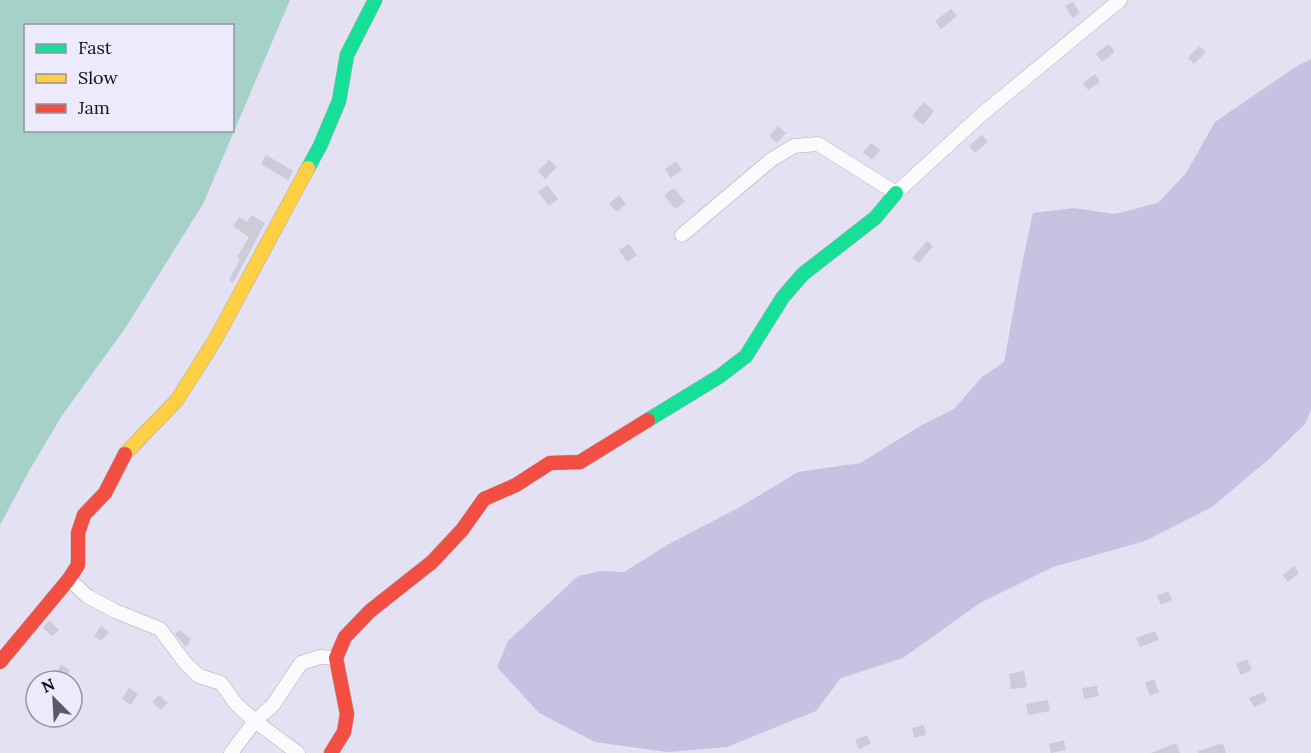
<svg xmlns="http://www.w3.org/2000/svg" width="1311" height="753" font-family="Lora,serif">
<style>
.green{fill:#c7c2e2}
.water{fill:#a6d1c8;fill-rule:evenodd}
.building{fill:#cdcbd8}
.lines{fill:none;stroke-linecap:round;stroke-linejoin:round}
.street-casing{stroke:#aeabb8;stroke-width:15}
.fast-casing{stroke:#aeabb8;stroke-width:15}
.slow-casing{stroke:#aeabb8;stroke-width:15}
.jam-casing{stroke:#aeabb8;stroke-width:15}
.street{stroke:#fbfafd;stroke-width:14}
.fast{stroke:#16e098;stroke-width:14}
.slow{stroke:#ffcf43;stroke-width:14}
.jam{stroke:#f24e42;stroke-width:14}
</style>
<rect width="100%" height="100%" fill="#e4e1f2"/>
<path class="green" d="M1311,59V410L1305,424L1268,460L1212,507L1145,541L1053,567L980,603L903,658L841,678L816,711L727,747L667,752L595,742L539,713L497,667L508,641L578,576L601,571L624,572L669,544L740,507L798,472L860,463L922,425L954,409L982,377L1004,362L1022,264L1033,213L1074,208L1115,214L1158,203L1186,173L1215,122L1297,66Z"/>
<path class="water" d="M0,0H290L203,204L126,327L61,417L29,471L0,525ZM26,26H232V130H26Z"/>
<g class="building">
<path d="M1073,2L1080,13L1072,18L1065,6Z"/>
<path d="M951,9L957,16L941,29L935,21Z"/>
<path d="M1109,44L1115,52L1102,62L1096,54Z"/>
<path d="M1199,46L1206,52L1194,64L1188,58Z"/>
<path d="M1095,74L1100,82L1088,90L1083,83Z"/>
<path d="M924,102L934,111L923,125L912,116Z"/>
<path d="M778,126L786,133L777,143L769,136Z"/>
<path d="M982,135L988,142L975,153L969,146Z"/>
<path d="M871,143L880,150L872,160L863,152Z"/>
<path d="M266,155L293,171L288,180L261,164Z"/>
<path d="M549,160L557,167L545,179L538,171Z"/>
<path d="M676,161L682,170L671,178L665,169Z"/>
<path d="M547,185L558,199L549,206L538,192Z"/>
<path d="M674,188L685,202L675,209L664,195Z"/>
<path d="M619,195L626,204L617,212L609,204Z"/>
<path d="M251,215L265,223L233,283L229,280L240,259L237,257L249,237L233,226L239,217L247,222Z"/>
<path d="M927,241L933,246L919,263L912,258Z"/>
<path d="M629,244L637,255L627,262L619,250Z"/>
<path d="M1294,566L1299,573L1288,582L1283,575Z"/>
<path d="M1168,591L1172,600L1161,605L1157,596Z"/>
<path d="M49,620L59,630L52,636L43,628Z"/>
<path d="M101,626L109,632L101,641L94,636Z"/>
<path d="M179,630L191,639L186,647L175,634Z"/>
<path d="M1155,631L1159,640L1140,647L1136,638Z"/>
<path d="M1247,659L1252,670L1241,675L1236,664Z"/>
<path d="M61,665L70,670L64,680L55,675Z"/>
<path d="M1024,671L1027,687L1011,689L1009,674Z"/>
<path d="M1154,679L1159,692L1150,696L1145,683Z"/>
<path d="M1097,686L1099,696L1084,699L1082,688Z"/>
<path d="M129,688L138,694L131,705L122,699Z"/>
<path d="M1263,692L1267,701L1254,707L1249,698Z"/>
<path d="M159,695L168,703L161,710L152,702Z"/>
<path d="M1048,700L1050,711L1028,715L1026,704Z"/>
<path d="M924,725L926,735L914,738L912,728Z"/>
<path d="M867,735L871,744L859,749L855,740Z"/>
<path d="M1064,740L1066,750L1051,753L1049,744Z"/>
<path d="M1176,743L1180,753H1151Z"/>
<path d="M1223,743L1226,753H1198V751Z"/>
</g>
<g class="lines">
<g class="street-casing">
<g id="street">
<path d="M682,235L771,160L794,146L818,144L896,193L981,115L1120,0"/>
<path d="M69,579L87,596L115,611L160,629L186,664L199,676L221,683L236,704L255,721L298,753"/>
<path d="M231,753L255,721L273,705L301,663L320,657L336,658"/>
</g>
</g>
<g class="fast-casing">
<g id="fast">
<path d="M308,168L320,146L339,101L347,55L375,0"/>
<path d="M648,420L720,376L746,356L783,297L803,274L875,218L896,193"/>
</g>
</g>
<g class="slow-casing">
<path id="slow" d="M125,454L177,400L215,340L308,168"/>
</g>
<g class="jam-casing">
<g id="jam">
<path d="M0,662L69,579L78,565V533L84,515L105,493L125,454"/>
<path d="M331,753L344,732L347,714L336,658L345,637L370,611L432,562L462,530L484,499L516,485L550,463L580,462L648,420"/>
</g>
</g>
<use href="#street" class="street"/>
<use href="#fast" class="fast"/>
<use href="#slow" class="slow"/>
<use href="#jam" class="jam"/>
</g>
<rect x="24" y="24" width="210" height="108" fill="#edeafc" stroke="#9592a1" stroke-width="1.5"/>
<rect x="36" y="44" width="30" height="9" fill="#16e098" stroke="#9592a1" stroke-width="1.5"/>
<text x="78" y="54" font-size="18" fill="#110f19">Fast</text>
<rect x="36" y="74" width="30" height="9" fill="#ffcf43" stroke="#9592a1" stroke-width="1.5"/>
<text x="78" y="84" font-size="18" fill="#110f19">Slow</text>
<rect x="36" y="104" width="30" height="9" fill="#f24e42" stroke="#9592a1" stroke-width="1.5"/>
<text x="78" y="114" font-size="18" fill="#110f19">Jam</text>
<g transform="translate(54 699) rotate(336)"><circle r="28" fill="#edeafc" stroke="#9592a1" stroke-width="1.5"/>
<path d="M0-4.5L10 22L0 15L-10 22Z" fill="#5b5865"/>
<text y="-9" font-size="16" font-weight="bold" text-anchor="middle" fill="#110f19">N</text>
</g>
</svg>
